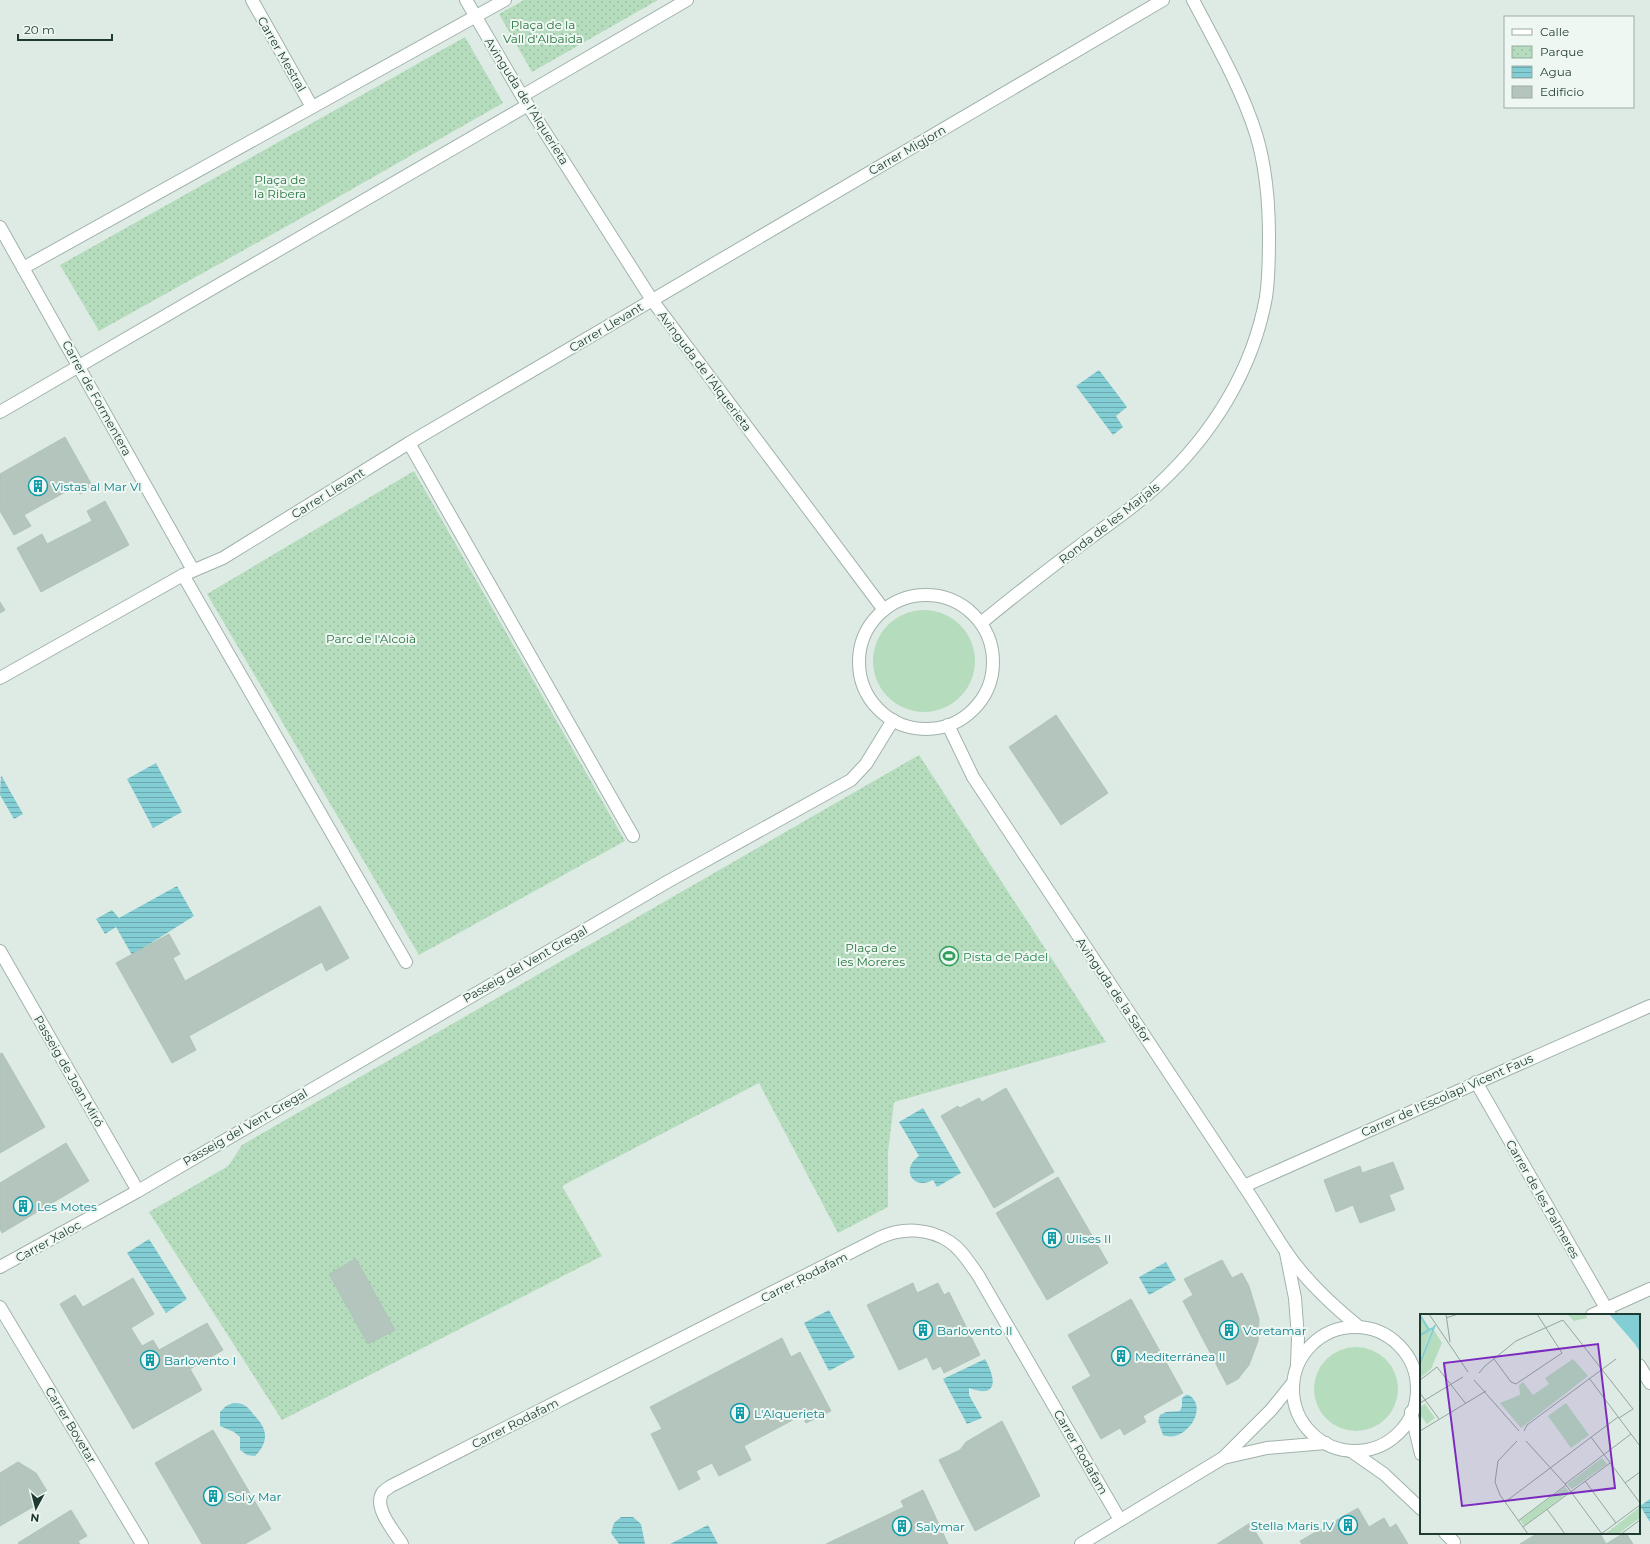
<svg xmlns="http://www.w3.org/2000/svg" width="1650" height="1544" font-family="Montserrat,sans-serif">
<style>
.grass{fill:#b5ddbd}
.park{fill:url(#park-dots)}
.water{fill:url(#water-rules)}
.building{fill:#b3c5bd;stroke:#b0c4ba}
.lines{fill:none;stroke-linecap:round;stroke-linejoin:round}
.street-casing{stroke:#a1b3ab;stroke-width:14}
.street{stroke:#fff;stroke-width:12}
.labels{text-anchor:middle;dominant-baseline:central;stroke-width:4;stroke-linejoin:round;paint-order:stroke}
.park-label{font-size:12px;fill:#27743e;stroke:#eef7f2}
.street-label{font-size:12px;fill:#1f3b31;stroke:#eef7f2}
.culture-label{font-size:12px;fill:#0d838f;stroke:#eef7f2;text-anchor:start}
.leisure-label{font-size:12px;fill:#27864d;stroke:#eef7f2;text-anchor:start}
.inset-river{fill:none;stroke:#82ced4;stroke-width:2}
.inset-road{fill:none;stroke:#92a59c;stroke-width:1}
.view{fill:#7b2cbf;fill-opacity:0.15;stroke:#7b2cbf;stroke-width:2}
.inset-edge{fill:none;stroke:#1f3b31;stroke-width:2}
</style>
<defs>
<pattern id="park-dots" width="8" height="8" patternUnits="userSpaceOnUse"><rect width="8" height="8" fill="#b5ddbd"/><path d="M2 2h.1M6 6h.1" fill="none" stroke="#9bbfa3" stroke-width="1.8" stroke-linecap="round"/></pattern>
<pattern id="water-rules" width="6" height="5" patternUnits="userSpaceOnUse"><rect width="6" height="5" fill="#82ced4"/><path d="M0 2.5h6" fill="none" stroke="#6aa8ad"/></pattern>
</defs>
<rect width="100%" height="100%" fill="#deebe4"/>
<g class="grass">
<circle cx="924" cy="661" r="51"/>
<circle cx="1356" cy="1389" r="42"/>
</g>
<g class="park">
<path d="M524,0H658L532,72L499,14Z"/>
<path d="M465,37L503,103L305,216L99,331L60,265Z"/>
<path d="M414,471L625,841L419,955L207,594Z"/>
<path d="M919,755L1106,1042L894,1102L888,1152V1207L838,1233L759,1083L562,1186L602,1256L282,1420L149,1212L225,1168L229,1165L242,1145Z"/>
</g>
<g class="water">
<path d="M1099,370L1127,407L1116,416L1123,427L1113,435L1076,386Z"/>
<path d="M156,763L182,812L153,828L127,779Z"/>
<path d="M1,775L23,814L14,819L0,795Z"/>
<path d="M177,886L194,916L132,955L116,927L105,934L96,919L112,910L119,918Z"/>
<path d="M923,1108L961,1173L937,1187L933,1180C913,1191 900,1169 919,1156L899,1122Z"/>
<path d="M149,1239L187,1299L166,1313L127,1253Z"/>
<path d="M1166,1262L1176,1280L1149,1295L1139,1277Z"/>
<path d="M829,1310L855,1357L829,1371L804,1323Z"/>
<path d="M985,1359C996,1379 999,1399 969,1388V1395L982,1418L967,1424L943,1379Z"/>
<path d="M1186,1395H1189C1210,1409 1184,1444 1163,1435L1158,1421L1160,1415L1166,1412L1180,1411L1182,1406V1398Z"/>
<path d="M233,1403C236,1403 240,1403 242,1404C247,1406 251,1411 254,1415C268,1429 269,1442 255,1456L247,1455L240,1450V1437L234,1432L220,1426V1412L226,1406Z"/>
<path d="M1650,1499V1522L1640,1506Z"/>
<path d="M621,1517H633L641,1524L645,1544H619L611,1533L614,1523Z"/>
<path d="M708,1525L718,1544H670Z"/>
</g>
<g class="building">
<path d="M65,437L93,487L80,494L76,486L24,515L31,526L14,535L0,511V474Z"/>
<path d="M105,501L129,545L41,592L17,548L42,534L47,544L92,521L87,511Z"/>
<path d="M0,602L5,610L0,613Z"/>
<path d="M1056,715L1108,793L1061,825L1009,747Z"/>
<path d="M320,906L349,958L326,971L322,962L189,1036L196,1050L172,1063L116,963L169,934L180,954L173,958L185,981Z"/>
<path d="M2,1053L45,1127L0,1153V1054Z"/>
<path d="M1006,1088L1054,1172L994,1208L941,1116L958,1106L960,1108L979,1098L982,1102Z"/>
<path d="M66,1143L89,1181L2,1233L0,1229V1183Z"/>
<path d="M1393,1162L1404,1189L1389,1195L1395,1210L1360,1223L1353,1205L1336,1212L1324,1180L1360,1166L1362,1173Z"/>
<path d="M1058,1177L1108,1263L1047,1300L996,1213Z"/>
<path d="M356,1259L395,1330L368,1344L329,1274Z"/>
<path d="M1222,1260L1232,1278L1242,1273L1249,1286L1259,1319L1258,1341L1249,1365L1238,1379L1227,1385L1183,1301L1193,1295L1184,1279Z"/>
<path d="M133,1278L154,1314L131,1328L142,1346L153,1340L159,1350L207,1323L223,1350L190,1369L202,1390L133,1429L60,1304L75,1295L83,1307Z"/>
<path d="M913,1283L917,1293L938,1283L944,1295L949,1292L980,1355L944,1373L941,1366L933,1370L927,1357L899,1370L867,1305Z"/>
<path d="M1131,1299L1183,1393L1143,1416L1146,1422L1124,1435L1120,1428L1101,1439L1072,1387L1091,1376L1068,1335Z"/>
<path d="M782,1338L791,1357L800,1352L831,1411L806,1423L802,1415L744,1446L751,1460L719,1476L712,1463L696,1471L700,1479L679,1490L651,1434L662,1429L650,1407Z"/>
<path d="M1002,1421L1040,1496L975,1531L939,1460L960,1450L966,1442Z"/>
<path d="M213,1430L271,1529L245,1544H202L155,1463Z"/>
<path d="M18,1462L36,1473L47,1491L35,1498L38,1504L0,1526V1473Z"/>
<path d="M923,1490L948,1544H826L904,1507L901,1501Z"/>
<path d="M1358,1508L1369,1527L1384,1518L1390,1528L1396,1524L1408,1544H1302L1300,1541Z"/>
<path d="M71,1510L87,1536L78,1541L80,1544H19L18,1543Z"/>
<path d="M1250,1523L1263,1544H1217Z"/>
<path d="M1538,1533H1600L1606,1544L1624,1533H1626L1633,1544H1520Z"/>
</g>
<g class="lines">
<g class="street-casing">
<g id="street">
<path d="M252,0L312,107"/>
<path d="M466,0L522,96L652,300L884,610"/>
<path d="M522,96L687,0"/>
<path d="M0,227L193,570"/>
<path d="M23,268L505,0"/>
<path d="M0,412L528,105"/>
<path d="M409,443L633,836"/>
<path d="M183,575L406,962"/>
<circle cx="926" cy="662" r="67"/>
<path d="M981,623C1015,595 1050,568 1086,541C1110,523 1136,506 1158,485C1212,435 1253,370 1266,297C1269,277 1269,256 1269,236C1269,202 1266,167 1256,134C1241,87 1216,44 1193,0"/>
<path d="M0,678L183,575L223,558L409,443L1163,0"/>
<path d="M948,725L973,777L1244,1186C1258,1207 1271,1229 1285,1250C1304,1279 1332,1305 1359,1327"/>
<path d="M0,951L138,1191"/>
<path d="M1476,1082L1610,1315"/>
<path d="M1244,1186L1650,1006"/>
<path d="M1286,1253L1295,1298L1298,1338L1297,1364"/>
<path d="M0,1267L138,1191L667,882L851,780L866,764L893,720"/>
<path d="M0,1307L142,1544"/>
<path d="M1592,1315L1650,1289"/>
<circle cx="1355" cy="1389" r="62"/>
<path d="M1639,1365L1650,1383"/>
<path d="M1411,1412L1421,1454"/>
<path d="M1351,1451L1384,1474L1421,1509"/>
<path d="M1223,1458L1267,1448L1326,1443"/>
<path d="M1445,1533L1454,1542"/>
<path d="M402,1544C395,1532 372,1507 383,1492C385,1490 388,1488 391,1486L879,1238C902,1227 929,1228 950,1242C962,1250 970,1264 978,1275L1120,1520"/>
<path d="M1081,1544L1223,1458L1271,1410L1292,1384"/>
</g>
</g>
<use href="#street" class="street"/>
</g>
<defs>
<g id="building-ring" transform="scale(1)"><circle r="9.5" fill="#eef7f2" stroke="#0f9aa8" stroke-width="1.5"/><path d="M-4-6H4V6H1V3H-1V6H-4ZM-2.5-4.3h1.7v1.8h-1.7ZM.8-4.3h1.7v1.8H.8ZM-2.5-1h1.7V.8h-1.7ZM.8-1h1.7V.8H.8Z" fill="#0f9aa8"/></g>
<g id="stadium-ring" transform="scale(1)"><circle r="9.5" fill="#eef7f2" stroke="#2e9e5b" stroke-width="1.5"/><path d="M0-5a6.5 5 0 1 0 0 10a6.5 5 0 1 0 0-10ZM-3.5-1.8h7v3.6h-7Z" fill="#2e9e5b"/></g>
</defs>
<g fill-rule="evenodd">
<use href="#building-ring" x="38" y="486"/>
<use href="#stadium-ring" x="949" y="956"/>
<use href="#building-ring" x="23" y="1206"/>
<use href="#building-ring" x="1052" y="1238"/>
<use href="#building-ring" x="923" y="1330"/>
<use href="#building-ring" x="1229" y="1330"/>
<use href="#building-ring" x="1121" y="1356"/>
<use href="#building-ring" x="150" y="1360"/>
<use href="#building-ring" x="740" y="1413"/>
<use href="#building-ring" x="213" y="1496"/>
<use href="#building-ring" x="1348" y="1525"/>
<use href="#building-ring" x="902" y="1526"/>
</g>
<g class="labels">
<g class="park-label">
<text x="543" y="24">Plaça de la<tspan x="543" dy="14">Vall d'Albaida</tspan></text>
<text x="280" y="179">Plaça de<tspan x="280" dy="14">la Ribera</tspan></text>
<text x="371" y="638">Parc de l'Alcoià</text>
<text x="871" y="947">Plaça de<tspan x="871" dy="14">les Moreres</tspan></text>
</g>
<g class="street-label">
<text transform="translate(282 54) rotate(60)">Carrer Mestral</text>
<text transform="translate(527 101) rotate(58)">Avinguda de l’Alquerieta</text>
<text transform="translate(907 150) rotate(-30)">Carrer Migjorn</text>
<text transform="translate(606 327) rotate(-31)">Carrer Llevant</text>
<text transform="translate(705 371) rotate(53)">Avinguda de l’Alquerieta</text>
<text transform="translate(97 398) rotate(61)">Carrer de Formentera</text>
<text transform="translate(328 493) rotate(-32)">Carrer Llevant</text>
<text transform="translate(1109 523) rotate(-38)">Ronda de les Marjals</text>
<text transform="translate(525 964) rotate(-30)">Passeig del Vent Gregal</text>
<text transform="translate(1114 990) rotate(56)">Avinguda de la Safor</text>
<text transform="translate(69 1071) rotate(60)">Passeig de Joan Miró</text>
<text transform="translate(1447 1095) rotate(-24)">Carrer de l'Escolapi Vicent Faus</text>
<text transform="translate(245 1127) rotate(-30)">Passeig del Vent Gregal</text>
<text transform="translate(1543 1199) rotate(60)">Carrer de les Palmeres</text>
<text transform="translate(48 1241) rotate(-29)">Carrer Xaloc</text>
<text transform="translate(804 1277) rotate(-27)">Carrer Rodafam</text>
<text transform="translate(515 1423) rotate(-27)">Carrer Rodafam</text>
<text transform="translate(71 1425) rotate(59)">Carrer Bovetar</text>
<text transform="translate(1081 1452) rotate(60)">Carrer Rodafam</text>
</g>
<g class="culture-label">
<text x="52" y="486">Vistas al Mar VI</text>
<text x="37" y="1206">Les Motes</text>
<text x="1066" y="1238">Ulises II</text>
<text x="937" y="1330">Barlovento II</text>
<text x="1243" y="1330">Voretamar</text>
<text x="1135" y="1356">Mediterránea II</text>
<text x="164" y="1360">Barlovento I</text>
<text x="754" y="1413">L'Alquerieta</text>
<text x="227" y="1496">Sol y Mar</text>
<text x="1334" y="1525" text-anchor="end">Stella Maris IV</text>
<text x="916" y="1526">Salymar</text>
</g>
<g class="leisure-label">
<text x="963" y="956">Pista de Pádel</text>
</g>
</g>
<g transform="translate(1420 1314)">
<rect width="220" height="220" fill="#deebe4"/>
<path d="M0,0L11,17L0,46ZM147,0H166L167,4L154,7Z" fill="#b5ddbd"/>
<path d="M14,16L22,29L11,55L0,64V51ZM153,45L168,62L101,114L80,89L100,81L99,71L103,68L113,81L129,70L125,64ZM146,89L169,121L151,134L128,102ZM5,90L15,104L7,110L0,101V93ZM182,144L187,150L152,175L147,170ZM145,173L149,178L104,212L100,206ZM220,193V204L198,220H185Z" fill="#b5ddbd"/>
<path d="M189,0H220V38L215,30Z" fill="#82ced4"/>
<path class="inset-river" d="M0,1L9,16M0,21L13,14M0,49L15,11"/>
<path class="inset-road" d="M9,0L48,58M26,0L30,28M26,4L38,0M74,45L91,68L96,70L142,39L117,0M59,59L65,52L96,27L143,6L213,95L199,104M169,64L220,132M0,66L17,53L46,90M54,66L99,117M0,79L19,105M0,89L43,63M0,117L66,77M104,117L107,111L196,45M171,123L220,189M97,127L78,147L75,168L80,181L108,220M106,127L146,171L182,220M165,167L196,209M205,169L220,158M145,170L211,120M85,188L198,103M127,195L145,220M98,207L146,171M103,213L190,149M181,220L220,191M201,220L220,206"/>
<path class="view" d="M178,30L195,174L42,192L24,49Z"/>
<rect width="220" height="220" class="inset-edge"/>
</g>
<rect x="1504" y="16" width="130" height="92" fill="#eef7f2" stroke="#9baca5"/>
<rect x="1512" y="29" width="20" height="6" fill="#ffffff" stroke="#9baca5"/>
<text x="1540" y="36" font-size="12" fill="#1f3b31">Calle</text>
<rect x="1512" y="46" width="20" height="12" fill="url(#park-dots)" stroke="#9baca5"/>
<text x="1540" y="56" font-size="12" fill="#1f3b31">Parque</text>
<rect x="1512" y="66" width="20" height="12" fill="url(#water-rules)" stroke="#9baca5"/>
<text x="1540" y="76" font-size="12" fill="#1f3b31">Agua</text>
<rect x="1512" y="86" width="20" height="12" fill="#b3c5bd" stroke="#9baca5"/>
<text x="1540" y="96" font-size="12" fill="#1f3b31">Edificio</text>
<g transform="translate(36 1508) rotate(187)" stroke="#eef7f2" stroke-width="3" paint-order="stroke">
<path d="M0-3L7 15L0 10L-7 15Z" fill="#1f3b31"/>
<text y="-6" font-size="11" font-weight="bold" text-anchor="middle" fill="#1f3b31">N</text>
</g>
<path d="M18 34v6h94v-6" fill="none" stroke="#1f3b31" stroke-width="2"/>
<text x="24" y="34" font-size="12" fill="#1f3b31" stroke="#eef7f2" stroke-width="3" paint-order="stroke">20 m</text>
</svg>
